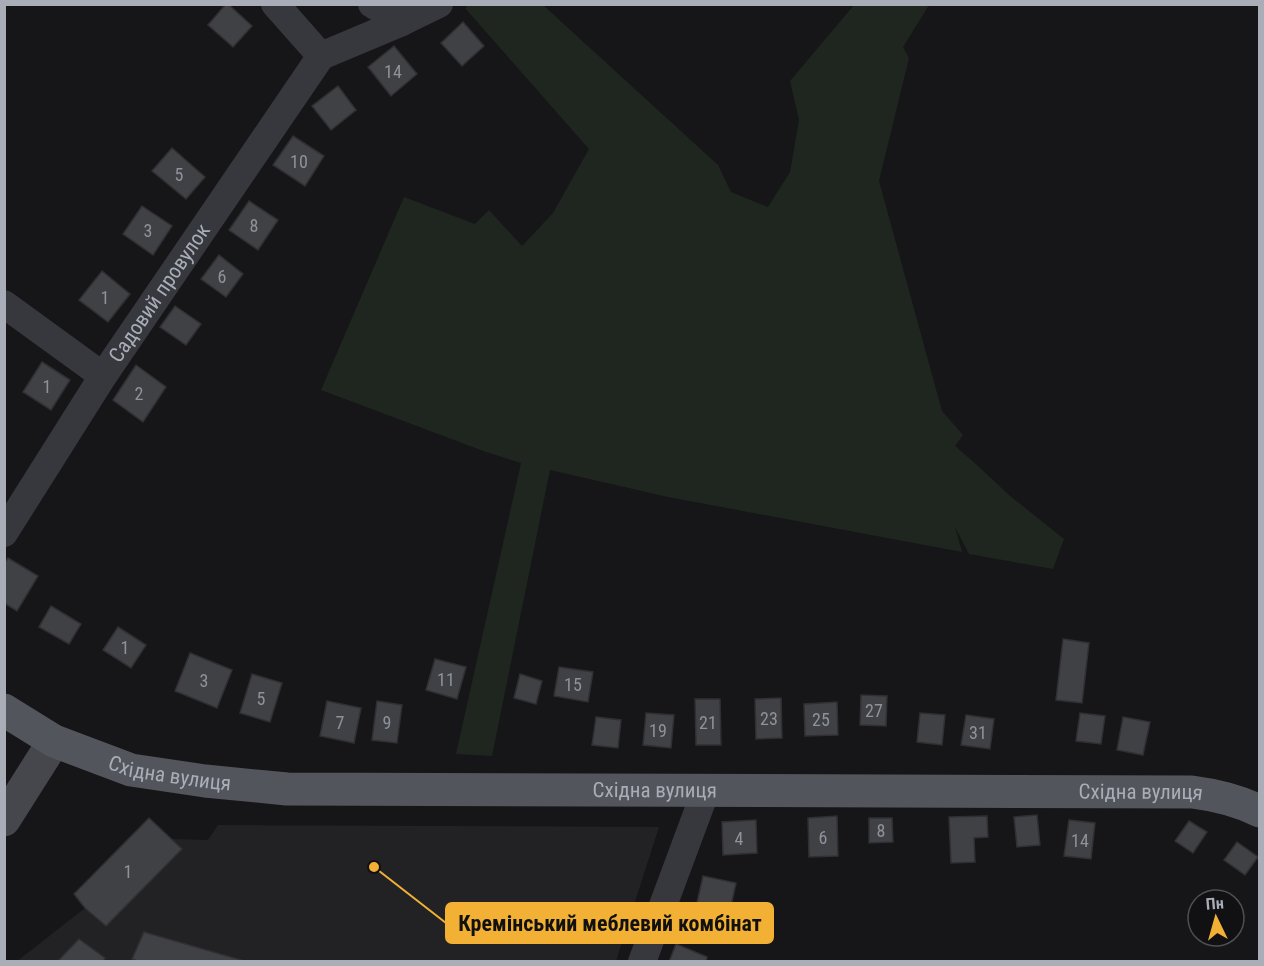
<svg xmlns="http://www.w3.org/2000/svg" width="1264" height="966" font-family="'Roboto Condensed',sans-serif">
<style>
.built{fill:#222225}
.green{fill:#1e261f}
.building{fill:#404145;stroke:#303034;stroke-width:1.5}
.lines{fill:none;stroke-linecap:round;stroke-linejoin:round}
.street{stroke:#37383d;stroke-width:28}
.secondary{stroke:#45474d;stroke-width:33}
.primary{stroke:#53555c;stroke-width:33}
.labels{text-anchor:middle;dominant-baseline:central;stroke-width:6;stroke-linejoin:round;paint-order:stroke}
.number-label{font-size:18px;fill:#8e929b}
.street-label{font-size:21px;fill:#a8adb8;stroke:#111113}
.leader{fill:none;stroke:#f2b134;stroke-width:2}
.callout-dot{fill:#f2b134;stroke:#111113;stroke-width:2}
.callout{fill:#f2b134;stroke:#f2b134;stroke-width:2}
.callout-label{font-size:22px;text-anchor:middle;font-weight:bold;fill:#111}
</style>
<rect width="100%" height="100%" fill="#161618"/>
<path class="built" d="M149,818L171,839L208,840L218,825L659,827L616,961L16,962L85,908L74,894Z"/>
<path class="green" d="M468,5H543L718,165L731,192L768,207L790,172L799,120L790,81L854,5H929L903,47L909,58L879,181L942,411L963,435L955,446L977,465L1009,495L1064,539L1053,569L969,554L955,527L962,552L668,497L550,470L492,756L456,754L521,463L486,452L321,390L404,197L475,224L489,210L522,246L553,213L589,149L465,8Z"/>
<g class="building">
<path d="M226,4H228L252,26L233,47L208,25Z"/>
<path d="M463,22L484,46L462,66L441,43Z"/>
<path d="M394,46L417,74L391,96L368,67Z"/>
<path d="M338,86L356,110L331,130L312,106Z"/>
<path d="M293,136L324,156L305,186L273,165Z"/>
<path d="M172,148L205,177L186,199L152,171Z"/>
<path d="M249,201L278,220L258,250L229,230Z"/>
<path d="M142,206L172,226L153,255L123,234Z"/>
<path d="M219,255L243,274L226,297L201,279Z"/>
<path d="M102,271L130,294L108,322L79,300Z"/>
<path d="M175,306L201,324L186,345L160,327Z"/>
<path d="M42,362L70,380L51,410L23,392Z"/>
<path d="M136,365L166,387L143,422L113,400Z"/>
<path d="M8,558L38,576L17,611L4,603V564Z"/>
<path d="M51,606L81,624L69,644L39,627Z"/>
<path d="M118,627L146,645L131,668L103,650Z"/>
<path d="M1063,639L1089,643L1082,703L1056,700Z"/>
<path d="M190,653L232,670L217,708L175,691Z"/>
<path d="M435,659L466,667L457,699L426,690Z"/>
<path d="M559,667L593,672L588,702L554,696Z"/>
<path d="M252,674L282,683L270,722L240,713Z"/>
<path d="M520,674L542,681L536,704L514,698Z"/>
<path d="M861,695L887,696L886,726L860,725Z"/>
<path d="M781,698L782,738L756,739L755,699Z"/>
<path d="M695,699H720L721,745H696Z"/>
<path d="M327,701L361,708L354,743L320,736Z"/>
<path d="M377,701L402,705L397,743L372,740Z"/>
<path d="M837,702L838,735L805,736L804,704Z"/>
<path d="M646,713L674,715L671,748L643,745Z"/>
<path d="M920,713L945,715L942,745L917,742Z"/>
<path d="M1080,713L1105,716L1101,744L1076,741Z"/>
<path d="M966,715L994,719L990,749L961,745Z"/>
<path d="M596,717L621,720L618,748L592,745Z"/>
<path d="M1123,717L1150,722L1143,755L1117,750Z"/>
<path d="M1037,815L1040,845L1017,847L1014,817Z"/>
<path d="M837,816L838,856L809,857L808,818Z"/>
<path d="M987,816L988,837L974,838L975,862L951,863L949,817Z"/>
<path d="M149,818L182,849L106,926L85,908L74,894Z"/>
<path d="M869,818H892L893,842L869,843Z"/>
<path d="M756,820L757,853L723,855L722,822Z"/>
<path d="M1069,820L1095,823L1091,859L1064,856Z"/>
<path d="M1189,821L1207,832L1193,853L1175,841Z"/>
<path d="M1237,842L1258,857L1245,875L1224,860Z"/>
<path d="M703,876L736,883L730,910L697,903Z"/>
<path d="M144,932L248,962H140L132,959Z"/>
<path d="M79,939L105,958L103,962H57Z"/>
<path d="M676,944L707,957L706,962H669Z"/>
</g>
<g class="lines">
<g class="street">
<path d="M275,4L321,56"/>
<path d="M372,4L402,22"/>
<path d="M321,56L402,22L439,4"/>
<path d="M4,304L103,376"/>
<path id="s1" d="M4,533L103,376L321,56"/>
<path d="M642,962L706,790"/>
</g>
<path class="secondary" d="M4,820L54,741"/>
<path class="primary" id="s2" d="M4,710L54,741L131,770L205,781L287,789L1192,792C1216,795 1237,800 1260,811"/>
</g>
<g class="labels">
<g class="number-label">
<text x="393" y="71">14</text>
<text x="299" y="161">10</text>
<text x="179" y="174">5</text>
<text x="254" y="225">8</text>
<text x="148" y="230">3</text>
<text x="222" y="276">6</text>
<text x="105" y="297">1</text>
<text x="47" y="386">1</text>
<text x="139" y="393">2</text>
<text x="125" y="647">1</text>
<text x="446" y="679">11</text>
<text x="204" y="680">3</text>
<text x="573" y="684">15</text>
<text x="261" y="698">5</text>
<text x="874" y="710">27</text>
<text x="769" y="718">23</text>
<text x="821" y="719">25</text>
<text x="340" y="722">7</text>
<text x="387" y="722">9</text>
<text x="708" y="722">21</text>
<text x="658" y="730">19</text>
<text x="978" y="732">31</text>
<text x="881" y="830">8</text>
<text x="823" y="837">6</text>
<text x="739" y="838">4</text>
<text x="1080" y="840">14</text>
<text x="128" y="871">1</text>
</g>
<g class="street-label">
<text stroke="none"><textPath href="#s1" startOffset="286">Садовий провулок</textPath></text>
<text stroke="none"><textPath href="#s2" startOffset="180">Східна вулиця</textPath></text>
<text stroke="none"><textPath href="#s2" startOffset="666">Східна вулиця</textPath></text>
<text stroke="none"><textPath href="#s2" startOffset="1152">Східна вулиця</textPath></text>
</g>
</g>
<path class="leader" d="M374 867L446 923"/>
<circle class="callout-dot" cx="374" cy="867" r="6"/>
<rect class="callout" x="446" y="903" width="327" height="40" rx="6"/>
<g class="callout-label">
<text x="610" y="931">Кремінський меблевий комбінат</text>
</g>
<rect width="1264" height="966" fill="none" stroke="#a8adb8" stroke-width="12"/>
<g transform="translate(1216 918) rotate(355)"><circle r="28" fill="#111113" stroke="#4d4f55" stroke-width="1.5"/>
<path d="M0-4.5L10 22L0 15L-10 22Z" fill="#f2b134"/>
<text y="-9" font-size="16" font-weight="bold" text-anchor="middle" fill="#a8adb8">Пн</text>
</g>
</svg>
